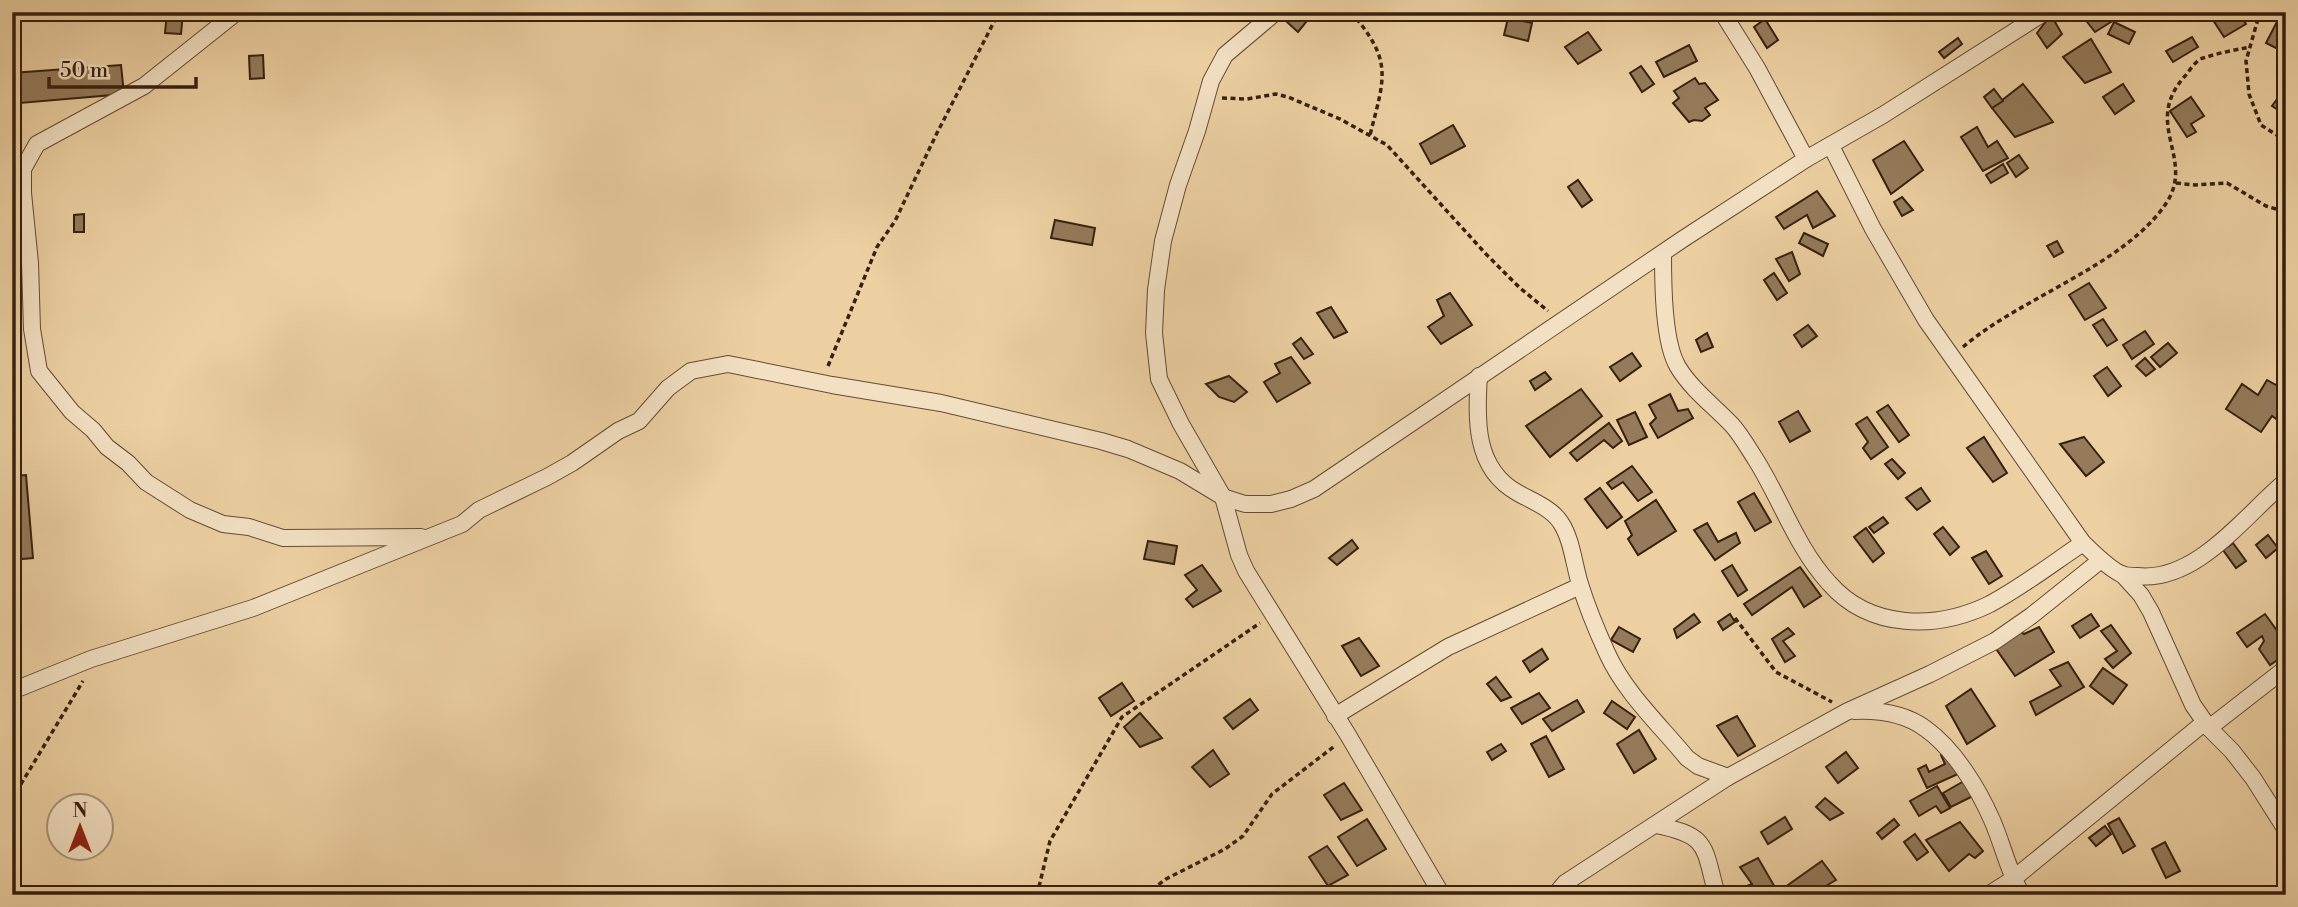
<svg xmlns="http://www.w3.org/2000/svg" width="2298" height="907" font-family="'Libre Bodoni',serif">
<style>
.building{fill:#957b5b;stroke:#371f0f;stroke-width:2}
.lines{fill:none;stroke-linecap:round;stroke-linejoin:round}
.street-casing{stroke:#644b34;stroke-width:18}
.path{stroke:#371f0f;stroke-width:3.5;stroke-dasharray:5 3.5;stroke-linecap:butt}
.street{stroke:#f3e0c3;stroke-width:16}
</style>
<rect width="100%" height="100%" fill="#ecd0a2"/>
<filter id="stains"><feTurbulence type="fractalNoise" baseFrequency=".00286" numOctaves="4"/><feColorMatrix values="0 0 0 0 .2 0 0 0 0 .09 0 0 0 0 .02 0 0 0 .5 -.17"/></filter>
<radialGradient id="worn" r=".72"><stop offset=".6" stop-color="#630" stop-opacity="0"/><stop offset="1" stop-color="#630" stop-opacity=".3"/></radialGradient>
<g class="building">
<path d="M167,12H183L181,34L165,33Z"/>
<path d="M1296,12H1306L1311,16L1298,32L1287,22Z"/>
<path d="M2092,12H2124L2125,13L2095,32L2084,18Z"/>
<path d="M2227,12H2238L2246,24L2224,37L2213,20Z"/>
<path d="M2281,14L2286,16V44L2282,51L2266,43Z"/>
<path d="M2051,15L2062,34L2047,48L2037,33Z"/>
<path d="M1508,18L1532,23L1528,41L1504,35Z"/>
<path d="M1765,19L1778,40L1767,48L1754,27Z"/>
<path d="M2114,22L2135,32L2129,44L2108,34Z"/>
<path d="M1588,32L1601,50L1578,64L1565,47Z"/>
<path d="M2192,37L2198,47L2173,62L2166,51Z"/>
<path d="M1958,38L1962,44L1944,58L1939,52Z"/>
<path d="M2091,39L2111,72L2085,83L2063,57Z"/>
<path d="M1689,45L1697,61L1664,77L1656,62Z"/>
<path d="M263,55L264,78L250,79L249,56Z"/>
<path d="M121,65L124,94L20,103L19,93H12V73Z"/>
<path d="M1641,66L1654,84L1642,92L1630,73Z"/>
<path d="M1695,78L1699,84L1705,83L1718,100L1705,108L1710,115L1702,121L1694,120L1689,122L1673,103L1679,98L1674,91Z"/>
<path d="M2023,84L2053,122L2015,137L1992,108Z"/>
<path d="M2123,84L2134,101L2115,114L2103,97Z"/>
<path d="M1994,89L2003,101L1992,108L1984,97Z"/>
<path d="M2283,91L2286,93V115L2272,106Z"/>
<path d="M2191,97L2204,116L2191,124L2196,132L2187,137L2170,111Z"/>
<path d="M1453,125L1465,146L1431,164L1420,144Z"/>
<path d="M1977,127L1988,147L1997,141L2008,158L1983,171L1961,137Z"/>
<path d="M1904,141L1923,170L1891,194L1873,160Z"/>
<path d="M2019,155L2028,168L2016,177L2007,163Z"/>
<path d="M2003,164L2008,173L1991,183L1986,175Z"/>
<path d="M1578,180L1592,200L1582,207L1568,187Z"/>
<path d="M1817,191L1835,216L1813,228L1807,215L1784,229L1776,217Z"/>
<path d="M1902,197L1913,210L1902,216L1894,202Z"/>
<path d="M84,214V232H74V215Z"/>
<path d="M1055,220L1095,228L1092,245L1051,238Z"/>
<path d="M1804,233L1828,244L1823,256L1799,243Z"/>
<path d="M2057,241L2063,252L2054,257L2047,246Z"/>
<path d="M1792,252L1800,274L1789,281L1776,259Z"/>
<path d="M1774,273L1787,293L1777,300L1764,280Z"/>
<path d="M2089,283L2106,308L2085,320L2069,295Z"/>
<path d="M1450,293L1472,325L1441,344L1428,327L1444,316L1437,300Z"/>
<path d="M1331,307L1347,332L1334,338L1317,313Z"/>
<path d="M2103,319L2117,340L2107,346L2093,325Z"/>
<path d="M1808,325L1817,336L1802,347L1794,335Z"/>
<path d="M2145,331L2154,344L2132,359L2123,345Z"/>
<path d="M1707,333L1713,347L1701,352L1696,340Z"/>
<path d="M1301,338L1313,354L1304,359L1293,344Z"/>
<path d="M2168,343L2177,353L2160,367L2151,357Z"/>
<path d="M1632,353L1641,366L1620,381L1610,367Z"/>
<path d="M1291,357L1310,383L1277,402L1264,382L1280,373L1275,364Z"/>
<path d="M2145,358L2155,369L2146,376L2136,366Z"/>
<path d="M2107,367L2121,386L2108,396L2094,376Z"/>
<path d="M1545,372L1551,379L1535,390L1530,381Z"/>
<path d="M1229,376L1247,392L1234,402L1219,397L1206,384Z"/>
<path d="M2282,376L2286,379V417L2282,423L2272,416L2261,432L2226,409L2242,384L2258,395L2267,380L2276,385Z"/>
<path d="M1581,389L1602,416L1550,457L1526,426Z"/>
<path d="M1670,394L1678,411L1688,409L1693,418L1658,438L1650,424L1656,418L1649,405Z"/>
<path d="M1888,405L1909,435L1899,442L1877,412Z"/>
<path d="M1798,411L1810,431L1790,442L1779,422Z"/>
<path d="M1635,412L1647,437L1629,445L1617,420Z"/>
<path d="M1867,417L1888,447L1871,459L1863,448L1868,442L1856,424Z"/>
<path d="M1609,423L1622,441L1613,448L1604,440L1577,461L1570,453Z"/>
<path d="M1984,437L2007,473L1993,482L1967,448Z"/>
<path d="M2084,437L2104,462L2086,476L2060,444Z"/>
<path d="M1892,459L1905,473L1898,479L1885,464Z"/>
<path d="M1632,466L1652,492L1638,501L1623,482L1612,489L1607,483Z"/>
<path d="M26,475L33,558L12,560V476Z"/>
<path d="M1600,488L1622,517L1607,528L1585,499Z"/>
<path d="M1921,488L1930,501L1917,510L1906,498Z"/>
<path d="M1754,493L1771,522L1755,531L1738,502Z"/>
<path d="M1656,500L1676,531L1638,555L1628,539L1632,535L1625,521Z"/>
<path d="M1883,517L1888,523L1874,533L1869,527Z"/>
<path d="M1707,523L1718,542L1736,533L1740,543L1715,560L1694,530Z"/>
<path d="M1943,527L1959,547L1950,555L1934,534Z"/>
<path d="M1866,528L1884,553L1873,562L1854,537Z"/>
<path d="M2268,535L2278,548L2266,558L2256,545Z"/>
<path d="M1352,540L1358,548L1337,565L1329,558Z"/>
<path d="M1148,541L1177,546L1174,564L1144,559Z"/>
<path d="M2233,543L2246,561L2236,568L2223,550Z"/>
<path d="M1986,551L2002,576L1989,584L1972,558Z"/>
<path d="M1202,565L1221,591L1193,607L1186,599L1197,590L1185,575Z"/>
<path d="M1732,565L1747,590L1738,596L1722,571Z"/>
<path d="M1800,567L1821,596L1804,607L1792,587L1752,615L1744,604Z"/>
<path d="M1694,614L1700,622L1677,638L1674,629Z"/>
<path d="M1730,614L1735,622L1723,630L1718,622Z"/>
<path d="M2091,614L2099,626L2080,638L2072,626Z"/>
<path d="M2265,614L2286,643V654L2270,665L2259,649L2264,641L2262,636L2247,647L2237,633Z"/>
<path d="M2111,625L2131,653L2113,668L2105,659L2117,651L2101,631Z"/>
<path d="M1619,627L1640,639L1633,652L1611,640Z"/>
<path d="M2039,627L2054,652L2015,676L1992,643L2017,629L2024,634Z"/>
<path d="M1788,628L1794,634L1783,641L1795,656L1785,662L1772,639Z"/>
<path d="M1359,638L1379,666L1361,676L1342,646Z"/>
<path d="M1542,649L1548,659L1530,672L1523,661Z"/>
<path d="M2068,662L2084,687L2036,715L2030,702L2061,686L2050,670Z"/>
<path d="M2103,668L2127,685L2113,704L2090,686Z"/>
<path d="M1496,677L1511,697L1501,701L1487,684Z"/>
<path d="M1122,683L1134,701L1111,716L1099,698Z"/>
<path d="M1971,689L1995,726L1967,744L1946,706Z"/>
<path d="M1539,693L1550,708L1522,724L1511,708Z"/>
<path d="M1250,699L1258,710L1233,729L1224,718Z"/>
<path d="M1577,700L1584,712L1552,731L1543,719Z"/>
<path d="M1612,701L1635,717L1627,729L1604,713Z"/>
<path d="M1140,713L1162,738L1140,747L1124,727Z"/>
<path d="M1737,716L1755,746L1738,756L1717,726Z"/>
<path d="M1639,730L1656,759L1634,773L1617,744Z"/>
<path d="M1546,736L1564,769L1549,777L1531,744Z"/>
<path d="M1501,744L1506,751L1492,760L1487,752Z"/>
<path d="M1213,750L1229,774L1210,787L1192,767Z"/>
<path d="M1846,752L1858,768L1838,783L1826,767Z"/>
<path d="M1947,752L1958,774L1927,788L1918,769L1926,765L1929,772L1945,764L1941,755Z"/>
<path d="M1964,781L1973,796L1951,807L1943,793Z"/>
<path d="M1344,783L1362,810L1341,820L1324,795Z"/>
<path d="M1937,786L1950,808L1941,813L1936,806L1919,816L1910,801Z"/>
<path d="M1825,798L1843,813L1830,820L1816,807Z"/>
<path d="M1785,817L1792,829L1768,844L1761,832Z"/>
<path d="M2119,818L2135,846L2123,853L2108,824Z"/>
<path d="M1367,819L1386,849L1357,866L1338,837Z"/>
<path d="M1894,819L1899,825L1882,839L1877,833Z"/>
<path d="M1960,822L1983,851L1975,858L1969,854L1949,871L1926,840Z"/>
<path d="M2105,826L2111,834L2096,846L2089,838Z"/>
<path d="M1915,834L1928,852L1917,860L1904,842Z"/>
<path d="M2165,842L2180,871L2166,878L2152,849Z"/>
<path d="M1327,846L1348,875L1328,886L1309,857Z"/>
<path d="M1758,858L1776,889L1765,895H1743L1741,888L1752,884L1740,867Z"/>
<path d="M1822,861L1836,880L1824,887L1823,895H1795L1788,885Z"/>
</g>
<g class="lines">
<g class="street-casing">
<g id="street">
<path d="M237,12L144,86L37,144L23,169V193L30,263L32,329L39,371L72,412L93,430L107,447L128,463L146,482L190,510L223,524L249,527L283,538L421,537"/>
<path d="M1276,12L1225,55L1211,81L1197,131L1178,185L1163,241L1156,290L1154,333L1159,379L1181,424L1223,497L1239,555L1246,571L1348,735L1442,895"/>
<path d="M1722,12L1757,68L1806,159"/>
<path d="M1831,146L1873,229L1926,320L2083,543C2094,553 2107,567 2121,574C2125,576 2132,576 2137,576C2196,583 2244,516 2286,481"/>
<path d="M1663,253C1663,282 1663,342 1678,367C1692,390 1714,406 1732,425C1741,435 1749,449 1756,460C1781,500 1797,548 1829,583C1870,630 1937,630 1990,604C2022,587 2053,563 2083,543"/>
<path d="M1479,376C1476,419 1474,469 1518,493C1532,501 1553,509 1561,523C1572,540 1574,565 1580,584C1587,607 1597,631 1607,653C1625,693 1660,725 1687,758L1698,766L1728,777"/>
<path d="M2122,574L2141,595L2151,612L2193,705L2209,728L2232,751L2253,778L2286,830"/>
<path d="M12,691L91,659L253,608L462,524L479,510L547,477L572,463L618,431L639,421L668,388L691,371L728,364L832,385L941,403L1101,441L1128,449L1180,471L1223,497L1245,504H1271L1291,499L1314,489L1683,239L1806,159L1883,115L2045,12"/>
<path d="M1854,711C1878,710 1906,714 1926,729C1954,749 1978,788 1992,820C2003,845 2008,871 2022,895"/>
<path d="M1335,716L1448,647L1580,586"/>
<path d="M2209,728L2286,668"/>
<path d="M1656,825C1710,836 1703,846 1717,895"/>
<path d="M1555,895L1565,883L1728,777L1848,711L1930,674L1995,641L2031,616L2101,560"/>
<path d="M1988,895L2013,879L2205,722"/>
</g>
</g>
<g class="path">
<path d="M1351,12C1393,61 1385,76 1370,135"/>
<path d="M2263,12L2258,19L2246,61L2249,94L2261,125L2286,141"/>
<path d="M1222,98L1247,99L1276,94L1288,97L1340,119L1387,145L1485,253L1520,288L1548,311"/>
<path d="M2176,183L2195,185L2227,183L2266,206L2286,212"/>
<path d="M1963,347C2021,297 2126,265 2167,202C2195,157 2142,124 2185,76C2190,70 2196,60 2203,58C2218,53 2235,50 2250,47"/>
<path d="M828,366L877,247L895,221L936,135L999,12"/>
<path d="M1735,618L1776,672L1832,702"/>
<path d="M12,799L83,681"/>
<path d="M1037,895L1050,841L1122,717L1260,623"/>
<path d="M1145,895L1166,879L1225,849L1243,836L1272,794L1336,745"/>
</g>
<use href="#street" class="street"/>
</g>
<rect width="2298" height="907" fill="none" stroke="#ecd0a2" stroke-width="42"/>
<rect x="14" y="14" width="2270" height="879" fill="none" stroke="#371f0f" stroke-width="3.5"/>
<rect x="21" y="21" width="2256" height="865" fill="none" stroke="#371f0f" stroke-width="2"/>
<g transform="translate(80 827)"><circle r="33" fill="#f3e0c3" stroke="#a8937b" stroke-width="2"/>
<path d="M0-5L12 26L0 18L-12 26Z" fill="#8f2418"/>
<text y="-10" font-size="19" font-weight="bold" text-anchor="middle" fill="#371f0f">N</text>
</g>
<path d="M49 77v10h147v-10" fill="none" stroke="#371f0f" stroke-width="3.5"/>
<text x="60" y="77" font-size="21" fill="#371f0f" stroke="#f3e0c3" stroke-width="5" paint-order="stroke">50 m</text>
<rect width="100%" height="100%" filter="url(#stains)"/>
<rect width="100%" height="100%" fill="url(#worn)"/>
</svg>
